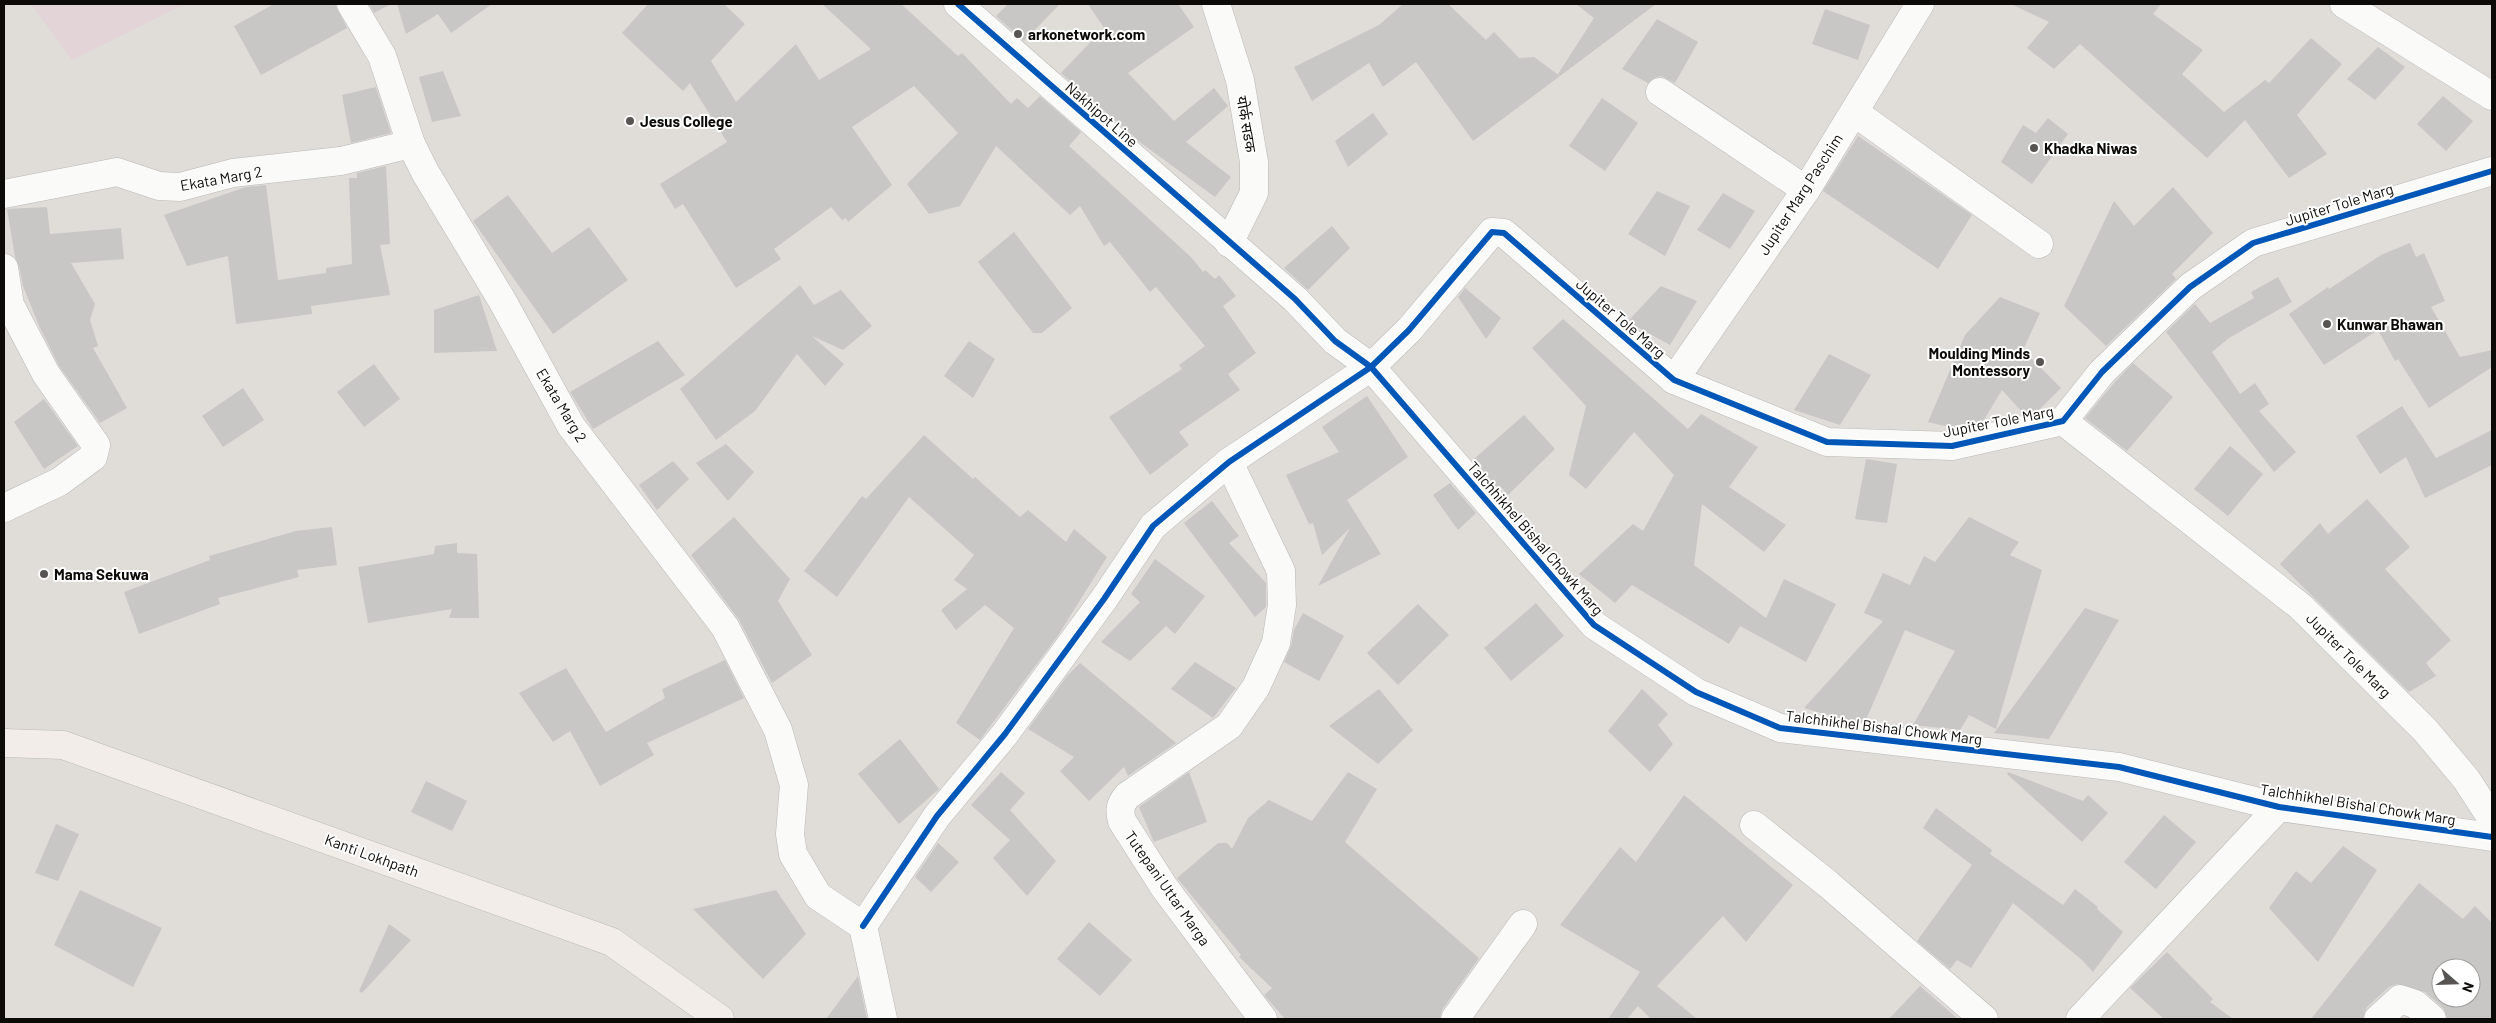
<svg xmlns="http://www.w3.org/2000/svg" width="2496" height="1023" font-family="Barlow,'Noto Sans Devanagari',sans-serif">
<style>
.industrial{fill:#e3d4d7}
.building{fill:#c8c7c6;fill-rule:evenodd}
.lines{fill:none;stroke-linecap:round;stroke-linejoin:round}
.minor-casing{stroke:#bab8b4;stroke-width:29}
.primary-casing{stroke:#bab9b6;stroke-width:29}
.minor{stroke:#fafaf9;stroke-width:28}
.primary{stroke:#f3edea;stroke-width:28}
.cycleway-casing{stroke:#fff;stroke-width:9}
.cycleway{stroke:#0057b8;stroke-width:6}
.poi-dot{fill:#575451;stroke:#fff;stroke-width:2}
.labels{text-anchor:middle;dominant-baseline:central;stroke-width:4;stroke-linejoin:round;paint-order:stroke}
.poi-label{font-size:15px;font-weight:bold;fill:#0d0b08;stroke:#fff;text-anchor:start}
.street-label{font-size:15px;fill:#0d0b08;stroke:#fff}
</style>
<rect width="100%" height="100%" fill="#e0ddd8"/>
<path class="industrial" d="M31,4H185L72,60Z"/>
<g class="building">
<path d="M274,4H335L347,28L261,75L234,26Z"/>
<path d="M369,4H391L374,13Z"/>
<path d="M397,4H492L451,33L438,14L406,34Z"/>
<path d="M648,4H724L745,24L711,61L736,102L796,44L819,80L871,49L822,4H901L958,56L962,53L1011,104L1017,98L1028,108L1040,96L1081,132L1069,146L1192,258L1203,272L1205,270L1215,279L1219,275L1236,296L1223,306L1256,353L1228,374L1240,390L1179,432L1189,445L1150,475L1109,417L1182,369L1179,365L1205,346L1156,287L1150,292L1110,242L1104,246L1080,206L1070,215L996,146L960,206L929,214L907,184L958,133L914,86L852,127L892,185L848,222L846,218L842,220L831,207L774,249L781,259L736,288L683,204L675,209L660,184L727,142L690,83L683,91L622,33Z"/>
<path d="M1008,4H1060L1024,41L996,16Z"/>
<path d="M1088,4H1178L1194,27L1128,73L1174,121L1214,88L1228,106L1186,142L1231,177L1215,197L1141,143L1061,73L1104,28Z"/>
<path d="M1403,4H1448L1486,40L1494,32L1519,58L1534,57L1560,76L1473,141L1416,62L1383,87L1369,63L1312,101L1294,67L1379,25Z"/>
<path d="M1576,4H1656L1560,76L1558,74L1594,18Z"/>
<path d="M2011,4H2161L2153,14L2203,50L2182,74L2224,112L2265,80L2269,83L2311,38L2342,64L2297,115L2327,154L2289,178L2245,120L2207,158L2080,44L2054,69L2027,48L2049,22Z"/>
<path d="M1825,9L1870,25L1858,60L1812,44Z"/>
<path d="M1657,19L1698,42L1675,83L1661,76L1654,78L1648,83L1622,69Z"/>
<path d="M2378,47L2405,67L2375,100L2347,79Z"/>
<path d="M443,71L461,116L432,122L419,77Z"/>
<path d="M376,87L391,133L351,143L342,95Z"/>
<path d="M2443,96L2473,121L2446,151L2417,124Z"/>
<path d="M1602,98L1638,123L1605,171L1569,146Z"/>
<path d="M1373,113L1388,134L1348,167L1335,141Z"/>
<path d="M2048,118L2068,134L2032,184L2001,162L2023,125L2036,133Z"/>
<path d="M1858,136L1972,215L1938,269L1823,191Z"/>
<path d="M386,166L390,244L380,245L390,295L311,306L312,314L236,324L228,256L187,266L164,215L246,187L266,185L278,280L326,273V268L352,264L349,178H357V173Z"/>
<path d="M2173,187L2213,233L2172,274L2176,279L2106,346L2064,306L2114,201L2134,226Z"/>
<path d="M1657,191L1690,206L1665,256L1628,234Z"/>
<path d="M1723,193L1755,211L1730,249L1697,230Z"/>
<path d="M508,195L552,253L589,227L628,280L553,334L473,221Z"/>
<path d="M47,207L50,234L121,228L124,259L71,263L95,304L90,320L98,346L93,348L127,408L100,423L59,366L40,328L23,286L19,266L15,257L7,209Z"/>
<path d="M1332,226L1350,248L1308,290L1284,268Z"/>
<path d="M1014,232L1072,308L1042,333H1033L978,262Z"/>
<path d="M2410,243L2416,257L2424,253L2445,301L2431,307L2460,357L2492,350V367L2429,408L2398,359L2395,361L2378,330L2324,365L2289,314L2328,287L2329,289L2381,255Z"/>
<path d="M2278,277L2292,302L2229,338L2212,352L2240,394L2255,383L2269,404L2259,411L2296,452L2274,472L2166,332L2195,304L2210,323L2254,298L2251,292Z"/>
<path d="M800,285L814,305L841,290L872,326L843,350L812,336L844,364L825,386L797,354L755,411L716,440L680,389Z"/>
<path d="M1661,286L1697,301L1670,345L1637,327L1629,320Z"/>
<path d="M1465,288L1501,318L1486,339L1458,297Z"/>
<path d="M479,295L497,351L434,353V310Z"/>
<path d="M2000,297L2040,313L2023,350L2061,388L2039,410L2024,414L2002,390L1982,423L1957,429L1928,422L1965,335Z"/>
<path d="M1563,319L1688,429L1701,414L1758,447L1729,487L1786,525L1764,552L1702,504L1694,565L1766,618L1784,579L1836,604L1806,662L1740,626L1729,644L1632,585L1615,603L1579,574L1633,524L1643,531L1674,475L1634,432L1586,489L1569,475L1586,406L1532,348Z"/>
<path d="M658,341L685,375L593,429L570,392Z"/>
<path d="M969,341L995,359L973,398L944,376Z"/>
<path d="M1829,354L1871,375L1840,425L1794,410Z"/>
<path d="M2133,363L2173,397L2127,451L2085,418L2114,383Z"/>
<path d="M374,364L400,399L364,427L337,392Z"/>
<path d="M243,388L264,420L223,447L202,416Z"/>
<path d="M1367,396L1408,457L1347,500L1381,554L1318,586L1350,528L1322,555L1313,523L1309,524L1286,475L1339,452L1322,427Z"/>
<path d="M44,399L78,446L44,469L14,422Z"/>
<path d="M2402,406L2436,458L2492,430V465L2425,498L2406,457L2380,474L2356,436Z"/>
<path d="M1524,415L1555,449L1508,495L1502,488L1499,491L1474,459Z"/>
<path d="M924,435L973,479L975,477L1020,517L1028,510L1066,542L1074,529L1107,557L1057,637L980,740L956,723L1014,628L985,605L956,630L941,610L967,589L954,580L974,555L909,497L837,597L804,571L862,496L866,499Z"/>
<path d="M726,444L754,472L728,501L696,463Z"/>
<path d="M2230,446L2263,474L2228,516L2194,489Z"/>
<path d="M1866,459L1897,464L1887,523L1855,519Z"/>
<path d="M673,461L689,479L657,510L639,485Z"/>
<path d="M1450,483L1476,513L1458,530L1433,495Z"/>
<path d="M2367,499L2410,547L2385,569L2451,640L2426,663L2436,676L2409,692L2280,564L2320,523L2328,534Z"/>
<path d="M1212,501L1239,536L1229,543L1266,583V607L1255,617L1184,523Z"/>
<path d="M734,517L790,579L778,601L812,655L772,683L739,620L691,555Z"/>
<path d="M1969,517L2019,542L2010,555L2042,570L1996,729L1969,715L1960,730L1913,725L1955,651L1905,630L1865,722L1845,720L1804,708L1883,621L1864,613L1883,573L1910,585L1924,556L1935,562Z"/>
<path d="M332,527L337,565L297,570L299,577L218,598L220,604L139,634L124,592L210,560L209,556L296,531Z"/>
<path d="M457,543V553L477,554L479,618H449L452,609L368,623L358,567L434,554L435,546Z"/>
<path d="M1155,559L1205,596L1175,634L1166,626L1130,661L1101,642L1140,602L1131,594Z"/>
<path d="M1536,603L1564,636L1511,681L1484,648Z"/>
<path d="M1418,604L1449,635L1398,685L1367,653Z"/>
<path d="M2085,608L2119,620L2049,739L1994,733Z"/>
<path d="M1303,613L1344,636L1319,681L1284,662L1291,646L1294,630Z"/>
<path d="M725,660L744,698L647,743L654,755L600,786L570,731L553,742L519,693L566,668L606,732L665,698L662,689Z"/>
<path d="M1195,662L1236,688L1213,718L1171,689Z"/>
<path d="M1080,663L1176,743L1128,776L1124,767L1089,801L1060,771L1074,757L1028,729L1067,676Z"/>
<path d="M1379,689L1413,730L1378,764L1329,726Z"/>
<path d="M1642,689L1668,714L1658,725L1673,744L1650,772L1608,731Z"/>
<path d="M900,739L939,789L899,824L858,774Z"/>
<path d="M1001,772L1025,793L1010,810L1056,861L1027,896L993,858L1010,840L971,805Z"/>
<path d="M1189,772L1207,822L1154,842L1139,807Z"/>
<path d="M1348,772L1377,789L1345,842L1479,958L1442,1010L1440,1019H1285L1264,995L1272,988L1239,957L1241,955L1177,878L1218,843H1227L1232,849L1248,818L1269,800L1312,821Z"/>
<path d="M2008,772L2083,801L2088,795L2108,813L2082,842L2007,774Z"/>
<path d="M426,781L467,801L452,831L411,812Z"/>
<path d="M1684,795L1793,885L1746,942L1723,916L1657,986L1697,1019H1651L1638,1006L1627,1019H1608L1640,972L1560,925L1620,847L1636,862Z"/>
<path d="M1936,808L1992,850L1990,854L2063,905L2075,889L2098,907L2097,909L2123,932L2093,972L2082,960L2013,903L1971,968L1957,960L1950,969L1917,941L1972,865L1923,828Z"/>
<path d="M2164,815L2196,842L2156,889L2124,862Z"/>
<path d="M56,824L79,834L58,881L35,873Z"/>
<path d="M938,843L959,862L931,892L915,877Z"/>
<path d="M2343,846L2377,870L2318,962L2269,908L2296,871L2311,883Z"/>
<path d="M2419,883L2463,919L2475,906L2492,923V1019H2447L2443,1008L2425,992L2397,984L2389,987L2367,1007L2363,1019H2311ZM2441,968H2471V998H2441Z"/>
<path d="M80,890L162,928L133,987L54,945Z"/>
<path d="M776,890L806,934L763,979L693,909Z"/>
<path d="M1089,922L1132,960L1100,996L1057,959Z"/>
<path d="M389,924L411,940L362,993L359,991Z"/>
<path d="M2167,952L2213,999L2210,1002L2233,1019H2164L2130,988Z"/>
<path d="M858,976L867,1019H826Z"/>
<path d="M1920,986L1958,1019H1889Z"/>
</g>
<g class="lines">
<g class="minor-casing">
<g id="minor">
<path d="M351,4L382,56L411,144"/>
<path d="M958,4L1295,299L1335,341L1371,367L1409,330L1492,232L1504,233L1674,380L1827,442L1952,446L2063,421L2102,372L2190,287L2253,243L2492,171"/>
<path d="M1216,4L1240,80L1254,162V193L1229,243"/>
<path d="M2344,4L2492,96"/>
<path d="M1660,92L1806,190"/>
<path d="M1854,112L2039,244"/>
<path d="M4,194L117,172L159,186L180,187L233,173L341,161L411,144L425,172L503,302L571,426L725,627L778,730L794,785L790,834L793,854L818,896L863,926L883,1019"/>
<path d="M4,268L10,305L46,374L96,445L93,457L59,482L4,508"/>
<path d="M1674,380L1806,190L1920,4"/>
<path d="M2063,421L2300,606L2425,730L2466,779L2492,819"/>
<path d="M1229,462L1281,571L1282,605L1276,643L1256,687L1229,726L1127,796C1120,805 1119,810 1122,821L1164,887L1263,1019"/>
<path d="M1754,825L1828,884L1984,1019"/>
<path d="M863,926L937,816L1005,734L1104,599L1153,526L1229,462L1371,367L1594,625L1696,692L1780,728L2119,767L2279,807L2492,837"/>
<path d="M1455,1019L1523,924"/>
<path d="M2080,1019L2279,807"/>
<path d="M2378,1019L2400,999L2415,1004L2432,1019"/>
</g>
</g>
<g class="primary-casing">
<path id="primary" d="M4,743L63,745L612,942L720,1019"/>
</g>
<use href="#minor" class="minor"/>
<use href="#primary" class="primary"/>
<g class="cycleway-casing">
<g id="cycleway">
<path d="M958,4L1295,299L1335,341L1371,367L1409,330L1492,232L1504,233L1674,380L1827,442L1952,446L2063,421L2102,372L2190,287L2253,243L2492,171"/>
<path d="M863,926L937,816L1005,734L1104,599L1153,526L1229,462L1371,367L1594,625L1696,692L1780,728L2119,767L2279,807L2492,837"/>
</g>
</g>
<use href="#cycleway" class="cycleway"/>
</g>
<g class="poi-dot">
<circle cx="1018" cy="34" r="5"/>
<circle cx="630" cy="121" r="5"/>
<circle cx="2034" cy="148" r="5"/>
<circle cx="2327" cy="324" r="5"/>
<circle cx="2040" cy="362" r="5"/>
<circle cx="44" cy="574" r="5"/>
</g>
<g class="labels">
<g class="poi-label">
<text x="1028" y="34">arkonetwork.com</text>
<text x="640" y="121">Jesus College</text>
<text x="2044" y="148">Khadka Niwas</text>
<text x="2337" y="324">Kunwar Bhawan</text>
<text x="2030" y="353" text-anchor="end">Moulding Minds<tspan x="2030" dy="17">Montessory</tspan></text>
<text x="54" y="574">Mama Sekuwa</text>
</g>
<g class="street-label">
<text transform="translate(1102 114) rotate(41)">Nakhipot Line</text>
<text transform="translate(1247 124) rotate(80)">योर्क सडक</text>
<text transform="translate(221 178) rotate(-10)">Ekata Marg 2</text>
<text transform="translate(1800 194) rotate(-57)">Jupiter Marg Paschim</text>
<text transform="translate(2339 204) rotate(-17)">Jupiter Tole Marg</text>
<text transform="translate(1621 318) rotate(41)">Jupiter Tole Marg</text>
<text transform="translate(562 405) rotate(59)">Ekata Marg 2</text>
<text transform="translate(1998 421) rotate(-11)">Jupiter Tole Marg</text>
<text transform="translate(1536 538) rotate(49)">Talchhikhel Bishal Chowk Marg</text>
<text transform="translate(2349 655) rotate(45)">Jupiter Tole Marg</text>
<text transform="translate(1884 727) rotate(7)">Talchhikhel Bishal Chowk Marg</text>
<text transform="translate(2358 804) rotate(9)">Talchhikhel Bishal Chowk Marg</text>
<text transform="translate(372 855) rotate(20)">Kanti Lokhpath</text>
<text transform="translate(1168 888) rotate(55)">Tutepani Uttar Marga</text>
</g>
</g>
<rect width="2496" height="1023" fill="none" stroke="#0d0b08" stroke-width="10"/>
<g transform="translate(2456 983) rotate(110)"><circle r="24" fill="#ffffff" stroke="#9e9d9c"/>
<path d="M0-4L9 19L0 12L-9 19Z" fill="#575451"/>
<text y="-8" font-size="14" font-weight="bold" text-anchor="middle" fill="#0d0b08">N</text>
</g>
</svg>
